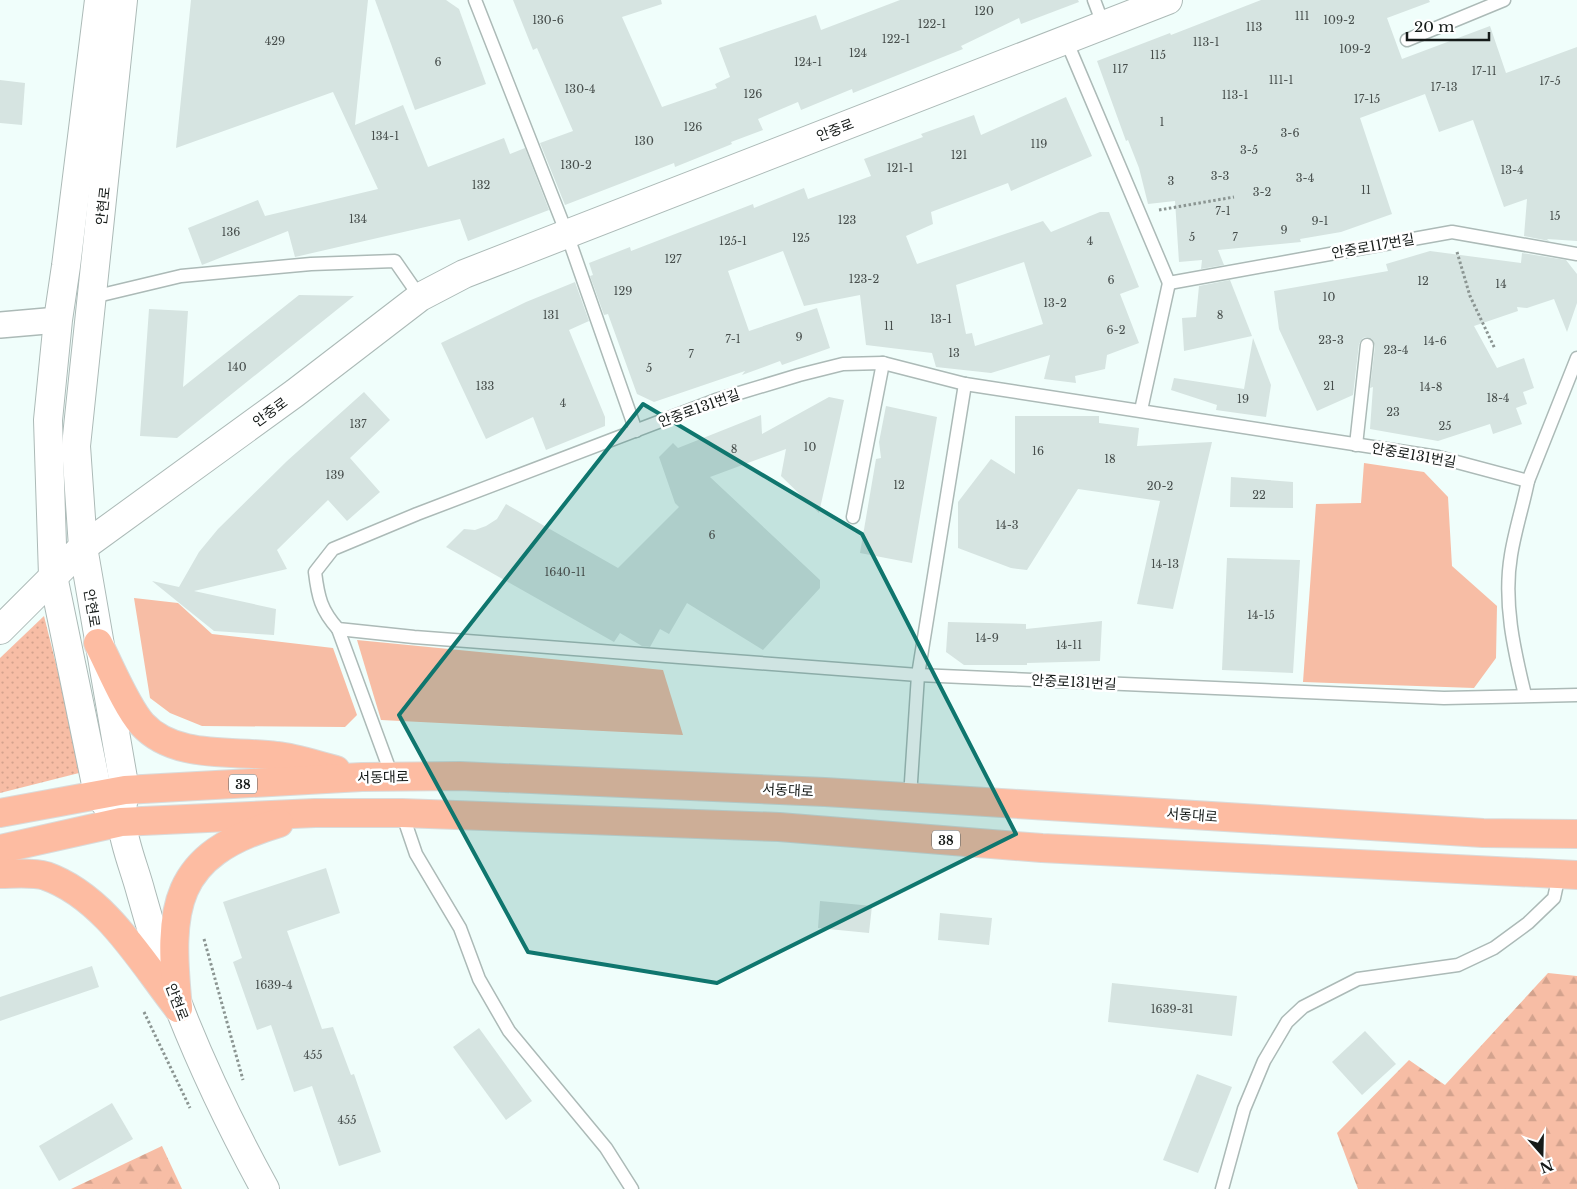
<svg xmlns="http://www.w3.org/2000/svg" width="1577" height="1189" font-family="'Libre Baskerville','Noto Sans KR',serif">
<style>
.grass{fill:#f7bda5}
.forest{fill:url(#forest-firs)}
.park{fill:url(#park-dots)}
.building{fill:#d6e4e1;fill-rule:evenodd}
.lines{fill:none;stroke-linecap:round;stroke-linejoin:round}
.service-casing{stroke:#acbab7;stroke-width:15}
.minor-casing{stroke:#acbab7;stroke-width:28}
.tertiary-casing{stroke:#acbab7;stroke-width:30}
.secondary-casing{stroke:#acbab7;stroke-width:30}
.primary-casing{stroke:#dadbda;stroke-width:30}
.path{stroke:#8b9592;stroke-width:3;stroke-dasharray:2.5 2.5;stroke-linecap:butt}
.service{stroke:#fff;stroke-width:12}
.minor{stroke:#fff;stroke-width:25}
.tertiary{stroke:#fff;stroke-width:28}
.secondary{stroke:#fff;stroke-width:28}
.primary{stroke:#fdbca2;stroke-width:28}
.marked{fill:#0f766e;fill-opacity:0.2;stroke:#0f766e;stroke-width:4;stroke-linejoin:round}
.labels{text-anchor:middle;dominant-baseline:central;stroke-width:5;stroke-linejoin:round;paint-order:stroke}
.number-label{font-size:11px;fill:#464d4b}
.shield{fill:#fff;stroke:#5c5f5e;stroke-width:1}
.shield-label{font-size:12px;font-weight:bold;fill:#161b19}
.street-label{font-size:14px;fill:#161b19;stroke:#fff}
</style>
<defs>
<pattern id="forest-firs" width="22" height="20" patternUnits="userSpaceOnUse" patternTransform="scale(1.25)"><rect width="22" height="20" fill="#f7bda5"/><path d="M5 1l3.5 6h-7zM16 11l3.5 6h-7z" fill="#d3a28d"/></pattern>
<pattern id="park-dots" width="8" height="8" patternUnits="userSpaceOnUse" patternTransform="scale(1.25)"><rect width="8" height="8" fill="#f7bda5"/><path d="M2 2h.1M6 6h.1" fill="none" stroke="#d3a28d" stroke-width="1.8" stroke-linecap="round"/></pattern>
</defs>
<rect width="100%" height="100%" fill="#f0fefb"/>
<g class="grass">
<path d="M1364,463L1424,472L1448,497L1452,566L1497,606L1496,658L1474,688L1303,682L1316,504L1361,503Z"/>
<path d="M134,598L178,603L212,634L333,648L357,715L345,727L202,726L170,713L150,698Z"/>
<path d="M357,640L663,670L683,735L381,720Z"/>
</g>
<g class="forest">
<path d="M1548,973L1577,976V1189H1358L1337,1133L1409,1060L1445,1085Z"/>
<path d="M162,1146L182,1189H71Z"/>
</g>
<path class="park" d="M44,616L83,772L0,793V658Z"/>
<g class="building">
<path d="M191,0H368L355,125L403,105L428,167L504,138L510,154L525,148L549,210L468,241L460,219L295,257L288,231L202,265L188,228L258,200L265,216L378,189L333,92L176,148Z"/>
<path d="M375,0H446L459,9L486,84L415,110Z"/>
<path d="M513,0H661L662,4L622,17L662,107L717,88L715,84L730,77L719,48L816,15L821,30L900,0H1078L1079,2L1021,24L1019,18L961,46L963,49L853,93L852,89L801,110L798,102L758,119L763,130L731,142L732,144L675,167L674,163L565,205L540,143L573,131L537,48L533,50Z"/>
<path d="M1261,0H1429L1430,2L1387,18L1402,59L1490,26L1506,73L1577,47V241L1547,239L1549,241L1524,236L1527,199L1504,207L1473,120L1439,132L1425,94L1360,118L1392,214L1341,232L1300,239L1301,242L1218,250L1224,265L1201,269L1202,260L1179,262L1175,201L1148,204L1139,168L1128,140L1126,141L1097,61L1170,33L1171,35Z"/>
<path d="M0,80L25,83L22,125L0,123Z"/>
<path d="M1066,97L1092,156L1011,191L1008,183L931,212L933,224L906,236L917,264L1043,221L1051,232L1100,212H1109L1139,287L1120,294L1139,343L1107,355L1105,369L1075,376L1076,383L1044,379L1050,355L991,373L936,367L932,353L866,345L860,295L804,306L783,251L728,271L749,331L817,308L830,348L782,365L780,361L742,375L745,371L654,402L637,394L608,314L604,315L590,276L593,275L589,263L630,247L631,251L753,204L754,208L804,188L808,199L871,176L864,159L923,137L921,134L974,115L981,135ZM1024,262L1043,324L975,346L972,333L966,334L956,285Z"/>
<path d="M1430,251L1521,263L1522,253L1566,260L1577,274V303L1567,332L1554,299L1527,308L1517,307L1518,311L1474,326L1497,368L1524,358L1534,388L1523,392L1527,404L1516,408L1522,424L1493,434L1490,424L1438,441L1370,429L1373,387L1370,388L1375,346L1372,339L1367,337L1363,338L1359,344L1353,395L1317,411L1279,329L1274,291L1388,271L1386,264Z"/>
<path d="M1230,280L1252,336L1184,351L1182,318L1196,317L1199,286Z"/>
<path d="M575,282L589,321L569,330L605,417V426L546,450L533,417L486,439L441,343L526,302Z"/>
<path d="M299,295L354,296L177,438L140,436L149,309L188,311L183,387Z"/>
<path d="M1253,338L1271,385L1266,417L1216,410L1217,405L1171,390L1174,378L1244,389Z"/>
<path d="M364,392L390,420L350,458L380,492L347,521L328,500L277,550L287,569L194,591L276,609L274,635L214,631L152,581L179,587L199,552L218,529L287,461Z"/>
<path d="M829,397L844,400L819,513L781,476L786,449L710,477L820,580V588L763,650L687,603L669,634L660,629L650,647L642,646L620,633L614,642L446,547L464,529L475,530L486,526L497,519L506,504L618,568L679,507L675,503L659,457L673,443L678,448L761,415L762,434Z"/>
<path d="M886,406L937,417L912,563L860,553L876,459L881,458L879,442Z"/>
<path d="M1015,416H1099V423L1139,428L1137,446L1212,442L1173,609L1137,604L1160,501L1078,489L1027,570L1011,568L958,548V502L991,459L1015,474Z"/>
<path d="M1231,477L1293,482V508L1230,507Z"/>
<path d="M1227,558L1300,560L1293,673L1222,670Z"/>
<path d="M1102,621L1100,661L1027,663V665H964L946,652L948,622L1026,624V629Z"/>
<path d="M326,868L340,913L287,931L322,1029L333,1027L351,1075L354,1074L381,1152L339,1166L312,1086L294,1092L271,1025L257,1030L233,962L242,958L223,902Z"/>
<path d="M820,901L872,906L869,933L818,928Z"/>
<path d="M940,913L992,918L989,945L938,940Z"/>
<path d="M92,966L99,987L0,1021V997Z"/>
<path d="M1112,983L1237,996L1232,1036L1108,1022Z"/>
<path d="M479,1028L532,1101L506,1120L453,1047Z"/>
<path d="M1365,1031L1396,1064L1362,1095L1332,1062Z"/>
<path d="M1197,1074L1232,1087L1198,1173L1163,1160Z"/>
<path d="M112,1103L133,1139L59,1181L39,1146Z"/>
</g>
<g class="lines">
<g class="service-casing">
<g id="service">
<path d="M475,0L567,234L636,431"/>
<path d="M1094,0L1103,24"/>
<path d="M1066,40L1169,283L1452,232L1577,254"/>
<path d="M1407,40L1504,0"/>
<path d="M93,297L181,276L311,264L395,261L420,297"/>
<path d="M1141,410L1169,283"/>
<path d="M1356,445L1367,345"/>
<path d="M1528,481L1577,358"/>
<path d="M853,517L883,363"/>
<path d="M338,629L392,776"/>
<path d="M1525,695C1514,650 1503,602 1511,555C1515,530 1523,506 1528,481L1438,457L965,384L883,363L843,364L799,375L716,400L417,514L333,549L315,572C318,597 321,610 338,629L414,637L918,675L1444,698L1577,695"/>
<path d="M910,797L918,675L965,384"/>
<path d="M402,813L416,854L460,928L479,979L509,1031L606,1148L632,1189"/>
<path d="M1222,1189L1244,1109L1264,1061L1287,1022L1303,1007L1358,979L1458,965L1494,948L1528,923L1554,898L1559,875"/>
</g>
</g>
<g class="minor-casing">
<path id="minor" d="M0,325L58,320"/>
</g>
<g class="tertiary-casing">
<path id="tertiary" d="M0,630L83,547L295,393L420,297L464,274L1168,0"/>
</g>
<g class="secondary-casing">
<g id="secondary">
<path d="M99,0L66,266L58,320L48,420L53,576L98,794L113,813"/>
<path d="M123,0L76,446L83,547L125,790C124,800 120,813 122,824C125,847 135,870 141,893C169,997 213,1094 265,1189"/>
</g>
</g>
<g class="primary-casing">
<g id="primary">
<path d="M98,643C110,666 126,706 142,724C175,760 233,750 277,756C296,758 316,765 336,770"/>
<path d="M0,813L125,790L362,777L460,776L825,792L1483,833L1577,834"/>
<path d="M0,849L121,822L315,813H402L779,827L1042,848L1577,875"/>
<path d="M0,874C14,874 33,872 46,876C105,897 141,961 178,1008"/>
<path d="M178,1008C168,907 171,855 279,823"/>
</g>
</g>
<g class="path">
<path d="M1159,210L1234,197"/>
<path d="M1457,252L1470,296L1495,349"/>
<path d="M204,939L243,1080"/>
<path d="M144,1012L190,1108"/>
</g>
<use href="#service" class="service"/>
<use href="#minor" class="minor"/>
<use href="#tertiary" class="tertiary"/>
<use href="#secondary" class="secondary"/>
<use href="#primary" class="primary"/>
</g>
<path class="marked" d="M643,404L862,534L1016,834L717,983L528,952L399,715Z"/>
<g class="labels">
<g class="number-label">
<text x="984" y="11">120</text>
<text x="1302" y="16">111</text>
<text x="548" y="20">130-6</text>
<text x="1339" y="20">109-2</text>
<text x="932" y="24">122-1</text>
<text x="1254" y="27">113</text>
<text x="896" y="39">122-1</text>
<text x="275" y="41">429</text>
<text x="1206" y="42">113-1</text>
<text x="1355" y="49">109-2</text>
<text x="858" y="53">124</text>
<text x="1158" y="55">115</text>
<text x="438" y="62">6</text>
<text x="808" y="62">124-1</text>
<text x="1120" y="69">117</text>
<text x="1484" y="71">17-11</text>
<text x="1281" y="80">111-1</text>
<text x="1550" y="81">17-5</text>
<text x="1444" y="87">17-13</text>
<text x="580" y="89">130-4</text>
<text x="753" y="94">126</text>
<text x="1235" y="95">113-1</text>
<text x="1367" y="99">17-15</text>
<text x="1162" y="122">1</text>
<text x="693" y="127">126</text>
<text x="1290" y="133">3-6</text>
<text x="385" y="136">134-1</text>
<text x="644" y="141">130</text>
<text x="1039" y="144">119</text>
<text x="1249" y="150">3-5</text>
<text x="959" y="155">121</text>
<text x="576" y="165">130-2</text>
<text x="900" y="168">121-1</text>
<text x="1512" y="170">13-4</text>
<text x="1220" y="176">3-3</text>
<text x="1305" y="178">3-4</text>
<text x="1171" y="181">3</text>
<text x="481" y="185">132</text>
<text x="1366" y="190">11</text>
<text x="1262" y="192">3-2</text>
<text x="1223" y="211">7-1</text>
<text x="1555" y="216">15</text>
<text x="358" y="219">134</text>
<text x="847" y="220">123</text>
<text x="1320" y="221">9-1</text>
<text x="1284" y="230">9</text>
<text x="231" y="232">136</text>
<text x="1192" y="237">5</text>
<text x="1235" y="237">7</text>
<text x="801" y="238">125</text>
<text x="733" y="241">125-1</text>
<text x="1090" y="241">4</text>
<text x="673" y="259">127</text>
<text x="864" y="279">123-2</text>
<text x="1111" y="280">6</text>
<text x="1423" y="281">12</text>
<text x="1501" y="284">14</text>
<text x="623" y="291">129</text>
<text x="1329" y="297">10</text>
<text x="1055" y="303">13-2</text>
<text x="551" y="315">131</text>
<text x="1220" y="315">8</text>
<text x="941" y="319">13-1</text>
<text x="889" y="326">11</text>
<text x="1116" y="330">6-2</text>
<text x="799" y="337">9</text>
<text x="733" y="339">7-1</text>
<text x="1331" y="340">23-3</text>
<text x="1435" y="341">14-6</text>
<text x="1396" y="350">23-4</text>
<text x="954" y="353">13</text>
<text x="691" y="354">7</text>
<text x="237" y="367">140</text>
<text x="649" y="368">5</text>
<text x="485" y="386">133</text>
<text x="1329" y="386">21</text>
<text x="1431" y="387">14-8</text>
<text x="1498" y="398">18-4</text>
<text x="1243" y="399">19</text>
<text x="563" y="403">4</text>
<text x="1393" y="412">23</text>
<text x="358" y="424">137</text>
<text x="1445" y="426">25</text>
<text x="810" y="447">10</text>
<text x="734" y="449">8</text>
<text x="1038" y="451">16</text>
<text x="1110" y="459">18</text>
<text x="335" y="475">139</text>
<text x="899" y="485">12</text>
<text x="1160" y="486">20-2</text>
<text x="1259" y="495">22</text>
<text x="1007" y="525">14-3</text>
<text x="712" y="535">6</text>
<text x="1165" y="564">14-13</text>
<text x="565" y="572">1640-11</text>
<text x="1261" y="615">14-15</text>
<text x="987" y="638">14-9</text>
<text x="1069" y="645">14-11</text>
<text x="274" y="985">1639-4</text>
<text x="1172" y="1009">1639-31</text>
<text x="313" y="1055">455</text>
<text x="347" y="1120">455</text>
</g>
<g class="shield">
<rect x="229" y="774.5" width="28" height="19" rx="4"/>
<rect x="932" y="830.5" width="28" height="19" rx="4"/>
</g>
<g class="shield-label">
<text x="243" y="784">38</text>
<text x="946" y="840">38</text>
</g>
<g class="street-label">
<text transform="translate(835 130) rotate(-21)">안중로</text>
<text transform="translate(103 206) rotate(-84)">안현로</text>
<text transform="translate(1373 246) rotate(-10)">안중로117번길</text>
<text transform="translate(699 408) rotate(-20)">안중로131번길</text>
<text transform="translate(270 412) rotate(-36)">안중로</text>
<text transform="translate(1414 455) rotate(10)">안중로131번길</text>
<text transform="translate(92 608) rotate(81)">안현로</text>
<text transform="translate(1074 682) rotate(3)">안중로131번길</text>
<text transform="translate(383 777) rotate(-1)">서동대로</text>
<text transform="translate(788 790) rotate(3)">서동대로</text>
<text transform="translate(1192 815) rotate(4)">서동대로</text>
<text transform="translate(177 1002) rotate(69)">안현로</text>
</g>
</g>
<g transform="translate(1542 1154) rotate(160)" stroke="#ffffff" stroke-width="4" paint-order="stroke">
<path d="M0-4L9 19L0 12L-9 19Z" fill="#161b19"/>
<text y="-8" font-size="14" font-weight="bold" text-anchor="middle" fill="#161b19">N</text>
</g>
<path d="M1407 32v8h82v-8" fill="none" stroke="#161b19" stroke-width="2.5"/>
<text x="1414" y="32" font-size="15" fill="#161b19" stroke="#ffffff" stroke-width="4" paint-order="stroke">20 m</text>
</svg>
